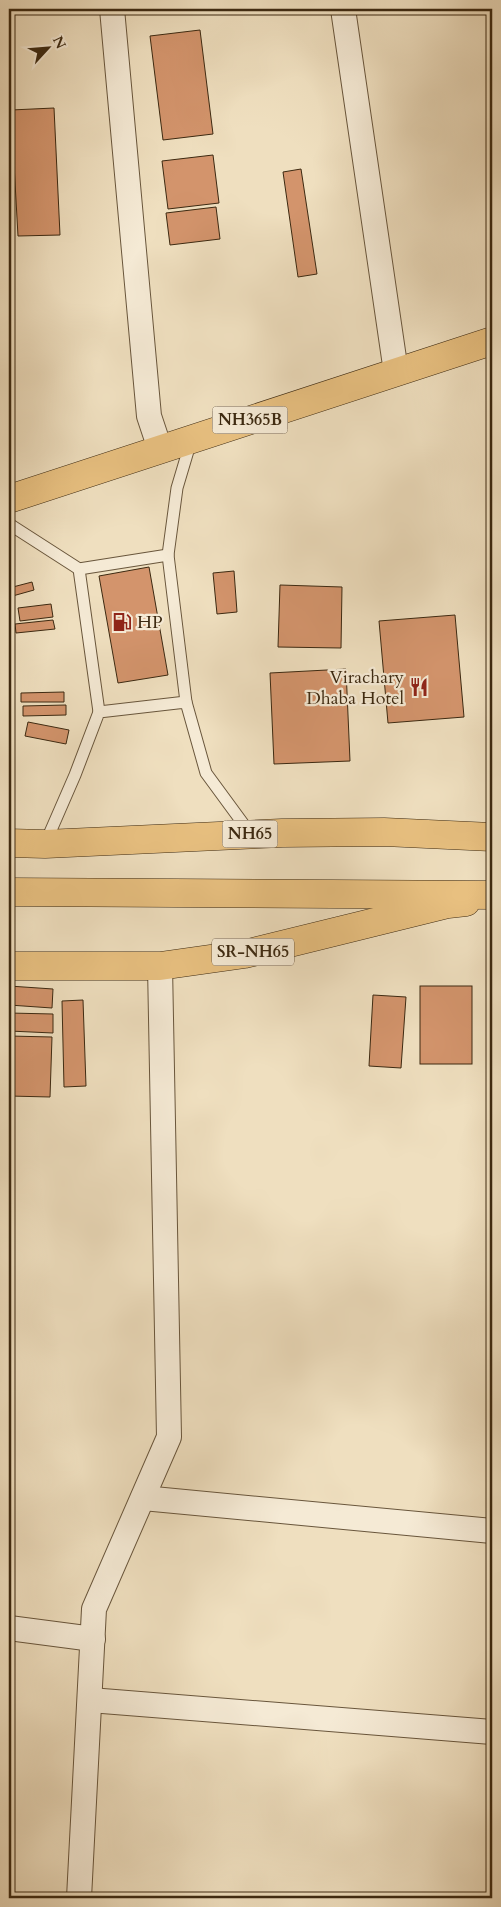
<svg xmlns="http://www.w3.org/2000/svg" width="501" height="1907" font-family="Cardo,serif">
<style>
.building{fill:#d3946c;stroke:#3c2911}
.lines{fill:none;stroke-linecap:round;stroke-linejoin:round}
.lane-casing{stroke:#69563c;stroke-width:13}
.street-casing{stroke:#69563c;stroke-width:26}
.primary-casing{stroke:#3c2911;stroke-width:29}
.highway-casing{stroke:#3c2911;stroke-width:29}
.lane{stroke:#f5ead5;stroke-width:11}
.street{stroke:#f5ead5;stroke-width:24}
.primary{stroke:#e8c080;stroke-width:28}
.highway{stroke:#e8c080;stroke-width:28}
.labels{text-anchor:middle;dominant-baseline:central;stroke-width:4.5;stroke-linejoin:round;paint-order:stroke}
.shield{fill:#f5ead5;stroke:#74634c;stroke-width:1}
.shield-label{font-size:16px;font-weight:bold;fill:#3c2911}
.poi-label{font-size:18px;fill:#3c2911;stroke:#f5ead5;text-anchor:start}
</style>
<rect width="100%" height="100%" fill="#efdfbf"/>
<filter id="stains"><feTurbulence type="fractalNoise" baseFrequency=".004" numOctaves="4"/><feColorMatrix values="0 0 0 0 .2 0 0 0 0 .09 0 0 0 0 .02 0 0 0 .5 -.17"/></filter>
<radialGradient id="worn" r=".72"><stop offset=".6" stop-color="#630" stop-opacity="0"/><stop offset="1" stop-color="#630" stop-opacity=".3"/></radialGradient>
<g class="building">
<path d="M200,30L213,134L163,140L150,36Z"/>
<path d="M54,108L60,235L18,236L11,110Z"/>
<path d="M213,155L219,203L168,209L162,161Z"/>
<path d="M301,169L317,274L298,277L283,172Z"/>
<path d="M216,207L220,239L170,245L166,213Z"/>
<path d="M149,567L168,675L118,683L99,576Z"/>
<path d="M234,571L237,612L217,614L213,573Z"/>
<path d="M32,582L34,590L9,597V588Z"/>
<path d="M280,585L342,587L341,648L278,647Z"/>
<path d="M51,604L53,617L20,621L18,608Z"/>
<path d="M455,615L464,717L388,723L379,621Z"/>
<path d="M53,620L55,629L16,633L15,624Z"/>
<path d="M346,669L350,761L274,764L270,673Z"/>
<path d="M64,692V702H21V693Z"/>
<path d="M66,705V715L23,716V706Z"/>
<path d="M28,722L69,730L66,744L25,736Z"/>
<path d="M9,986L53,989L52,1008L9,1005Z"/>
<rect x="420" y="986" width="52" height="78"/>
<path d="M373,995L406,997L401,1068L369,1066Z"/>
<path d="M83,1000L86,1086L64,1087L62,1001Z"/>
<path d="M9,1013L53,1014V1033L9,1031Z"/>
<path d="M9,1036L52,1037L50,1097L9,1096Z"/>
</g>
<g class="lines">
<g class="lane-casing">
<g id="lane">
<path d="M9,524L79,569L168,555L177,488L191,441"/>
<path d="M168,555L186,702"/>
<path d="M79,569L99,712"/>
<path d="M45,844L75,775L99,712L186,702L206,773L250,833"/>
</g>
</g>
<g class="street-casing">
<g id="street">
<path d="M112,9L149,416L160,449"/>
<path d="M343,9L396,372"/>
<path d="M143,1498L492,1531"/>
<path d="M9,1628L93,1639"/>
<path d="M90,1700L492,1732"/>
<path d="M79,1898L94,1609L169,1437L160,966"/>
</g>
</g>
<g class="primary-casing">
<path id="primary" d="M9,966H160L245,954L448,904L466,902"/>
</g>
<g class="highway-casing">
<g id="highway">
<path d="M9,499L492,341"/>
<path d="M9,843L45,844L282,833L384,832L492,837"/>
<path d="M9,892L492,895"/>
</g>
</g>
<use href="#lane" class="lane"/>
<use href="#street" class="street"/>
<use href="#primary" class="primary"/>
<use href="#highway" class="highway"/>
</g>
<defs>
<g id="fuel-bare" transform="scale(1.5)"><path d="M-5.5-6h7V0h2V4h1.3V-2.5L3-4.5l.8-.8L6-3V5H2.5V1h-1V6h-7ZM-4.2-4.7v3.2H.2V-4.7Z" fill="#8f2418" stroke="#f5ead5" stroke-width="2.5" paint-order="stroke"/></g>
<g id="restaurant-bare" transform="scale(1.5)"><path d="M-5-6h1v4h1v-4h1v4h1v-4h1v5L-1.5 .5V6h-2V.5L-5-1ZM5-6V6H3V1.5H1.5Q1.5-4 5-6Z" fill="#8f2418" stroke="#f5ead5" stroke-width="2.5" paint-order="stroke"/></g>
</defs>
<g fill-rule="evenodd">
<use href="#fuel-bare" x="122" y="622"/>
<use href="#restaurant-bare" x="419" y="687"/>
</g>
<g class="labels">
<g class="shield">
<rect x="212.5" y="406.5" width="75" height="27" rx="4"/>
<rect x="222.5" y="820.5" width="55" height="27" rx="4"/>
<rect x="212" y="938.5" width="82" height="27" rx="4"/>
</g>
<g class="shield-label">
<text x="250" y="420">NH365B</text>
<text x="250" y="834">NH65</text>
<text x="253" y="952">SR-NH65</text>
</g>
<g class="poi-label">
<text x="137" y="622">HP</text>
<text x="404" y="677" text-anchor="end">Virachary<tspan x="404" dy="21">Dhaba Hotel</tspan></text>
</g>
</g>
<rect width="501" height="1907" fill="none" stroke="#efdfbf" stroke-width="30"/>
<rect x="10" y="10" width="481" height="1887" fill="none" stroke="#3c2911" stroke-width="2.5"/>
<rect x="15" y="15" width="471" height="1877" fill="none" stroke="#3c2911"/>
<g transform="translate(48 48) rotate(64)" stroke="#f5ead5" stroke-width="4" paint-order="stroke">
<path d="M0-4L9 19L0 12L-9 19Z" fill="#3c2911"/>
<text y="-8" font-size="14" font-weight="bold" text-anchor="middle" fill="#3c2911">N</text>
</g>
<rect width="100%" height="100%" filter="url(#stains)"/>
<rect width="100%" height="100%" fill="url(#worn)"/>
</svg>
